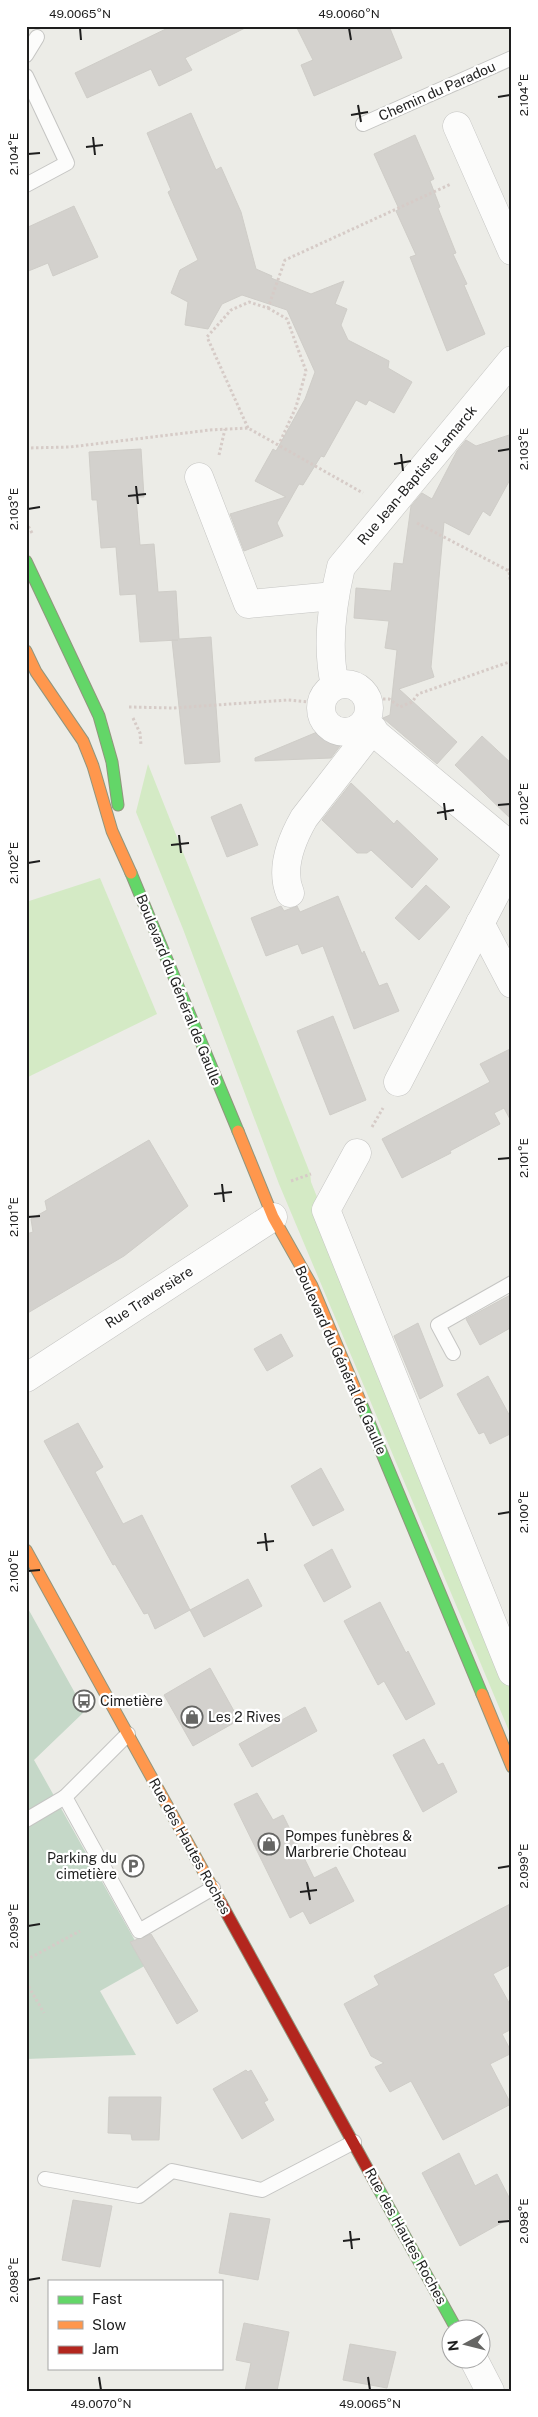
<svg xmlns="http://www.w3.org/2000/svg" width="538" height="2417" font-family="'Public Sans',sans-serif">
<style>
.grass{fill:#d4eac5}
.cemetery{fill:#c5d8c8}
.building{fill:#d3d1cd;stroke:#cfcdc8}
.lines{fill:none;stroke-linecap:round;stroke-linejoin:round}
.lane-casing{stroke:#c5c5c3;stroke-width:16}
.street-casing{stroke:#c5c5c3;stroke-width:29}
.fast-casing{stroke:#91967e;stroke-width:13}
.slow-casing{stroke:#91967e;stroke-width:13}
.jam-casing{stroke:#91967e;stroke-width:13}
.path{stroke:#d6cbc7;stroke-width:3;stroke-dasharray:2.5 2.5;stroke-linecap:butt}
.lane{stroke:#fcfcfb;stroke-width:14}
.street{stroke:#fcfcfb;stroke-width:28}
.fast{stroke:#63d668;stroke-width:11}
.slow{stroke:#ff974d;stroke-width:11}
.jam{stroke:#b3261e;stroke-width:11}
.ticks{fill:none;stroke:#1e1e1e;stroke-width:2}
.labels{text-anchor:middle;dominant-baseline:central;stroke-width:4.5;stroke-linejoin:round;paint-order:stroke}
.street-label{font-size:14px;fill:#1e1e1e;stroke:#fff}
.poi-label{font-size:14px;fill:#1e1e1e;stroke:#fff;text-anchor:start}
.neatline{fill:none;stroke:#1e1e1e;stroke-width:2}
.ticks-label{font-size:12px;text-anchor:middle;fill:#1e1e1e}
</style>
<rect width="100%" height="100%" fill="#ecece7"/>
<g class="grass">
<path d="M148,764L310,1173L311,1182L512,1685V1738L279,1184L183,929L136,812Z"/>
<path d="M100,878L157,1014L26,1078V902Z"/>
</g>
<path class="cemetery" d="M26,1605L85,1711L34,1760L148,1964L100,1991L136,2055L26,2059Z"/>
<g class="building">
<path d="M172,26H249L185,58L192,70L159,86L151,69L87,98L75,73Z"/>
<path d="M296,26H389L402,58L314,96L301,65L313,60Z"/>
<path d="M191,113L216,170L221,167L241,212L256,269L272,276L271,278L311,294L344,281L335,304L347,309L341,325L348,340L389,361L388,368L412,382L394,413L369,400L366,405L356,400L324,457L321,456L303,485L299,484L277,523L283,536L244,551L230,514L286,497L255,481L273,449L276,451L305,399L315,372L287,310L242,295L222,304L208,329L185,325L188,302L171,293L180,270L198,260L168,192L171,190L147,133Z"/>
<path d="M415,135L434,179L430,181L440,207L438,208L456,253L453,254L467,284L464,285L485,334L447,351L410,257L416,255L396,211L399,209L374,154Z"/>
<path d="M74,206L98,257L53,276L48,263L26,272V228Z"/>
<path d="M512,434V476L490,516L483,511L469,535L444,522L431,667L434,677L399,689L457,742L437,764L383,718L390,715L397,650L385,648L389,621L354,618L356,588L391,591L394,563L403,564L411,506L422,493L432,499L457,451L466,440L476,446Z"/>
<path d="M141,449L144,497H136L140,545L154,544L158,592L176,591L179,639L211,637L220,762L185,764L172,640H178L140,642L136,594L120,595L116,547L101,548L97,500H92L89,452Z"/>
<path d="M322,730L340,746L331,758L255,761V758Z"/>
<path d="M482,736L512,764V820L455,765Z"/>
<path d="M351,783L394,824L397,820L438,859L412,888L371,850L367,853H357L322,820Z"/>
<path d="M241,804L258,845L227,857L211,817Z"/>
<path d="M426,885L450,907L419,940L395,918Z"/>
<path d="M338,896L362,954L364,951L379,986L387,983L399,1011L354,1029L323,946L302,954L298,944L266,956L251,918L281,906L284,911L297,906L300,912Z"/>
<path d="M333,1016L366,1100L330,1115L297,1031Z"/>
<path d="M512,1048V1123L504,1108L494,1113L500,1124L450,1151L451,1153L402,1178L382,1139L490,1082L480,1064Z"/>
<path d="M149,1140L188,1206L124,1256L26,1314V1234L33,1232L31,1219L47,1210L45,1201Z"/>
<path d="M512,1294V1327L480,1345L466,1319Z"/>
<path d="M418,1323L443,1386L420,1399L394,1336Z"/>
<path d="M281,1334L293,1356L267,1371L254,1349Z"/>
<path d="M488,1376L512,1420V1433L490,1444L484,1432L479,1434L457,1394Z"/>
<path d="M78,1423L103,1467L95,1472L123,1524L142,1515L190,1610L155,1629L148,1613L144,1614L115,1564L113,1565L44,1441Z"/>
<path d="M321,1468L344,1510L313,1526L291,1486Z"/>
<path d="M332,1549L351,1587L324,1602L304,1565Z"/>
<path d="M248,1579L262,1606L204,1637L190,1610Z"/>
<path d="M380,1602L406,1653L408,1651L435,1704L406,1720L384,1681L378,1685L344,1621Z"/>
<path d="M210,1668L239,1720L193,1746L164,1695Z"/>
<path d="M305,1707L317,1731L252,1767L239,1744Z"/>
<path d="M424,1739L438,1765L443,1763L457,1792L423,1812L393,1755Z"/>
<path d="M257,1793L273,1820L283,1815L314,1878L336,1867L354,1901L310,1924L303,1911L290,1918L234,1804Z"/>
<path d="M512,1903V1964L493,1974L512,2008V2029L502,2034L512,2053L490,2064L511,2104L443,2140L411,2081L390,2092L375,2067L384,2063L371,2056L344,2004L379,1985L374,1976Z"/>
<path d="M151,1934L198,2011L177,2024L130,1942Z"/>
<path d="M246,2070L248,2072L251,2070L268,2100L264,2102L274,2120L242,2139L213,2089Z"/>
<path d="M109,2097H161L159,2140H132L131,2134L108,2133Z"/>
<path d="M459,2153L475,2186L497,2174L512,2203V2217L460,2246L422,2173Z"/>
<path d="M73,2200L112,2206L100,2267L62,2260Z"/>
<path d="M230,2213L270,2219L258,2280L219,2273Z"/>
<path d="M244,2323L289,2332L277,2391H245L251,2363L236,2360Z"/>
<path d="M350,2344L396,2352L387,2388L343,2380Z"/>
</g>
<g class="lines">
<g class="lane-casing">
<g id="lane">
<path d="M26,55L37,37"/>
<path d="M26,76L67,163L26,185"/>
<path d="M363,124L512,58"/>
<path d="M453,1353L438,1325L512,1283"/>
<path d="M128,1734L65,1797L139,1931L213,1888"/>
<path d="M26,1820L65,1797"/>
<path d="M45,2179L139,2196L172,2171L262,2190L354,2142"/>
</g>
</g>
<g class="street-casing">
<g id="street">
<path d="M457,126L512,251"/>
<path d="M199,477L248,604L334,596"/>
<circle cx="345" cy="708" r="24"/>
<path d="M335,685C326,646 332,605 341,567L512,360"/>
<path d="M364,724L512,847"/>
<path d="M290,893C280,869 292,839 304,818L373,729"/>
<path d="M480,923L512,984"/>
<path d="M398,1082L512,862"/>
<path d="M357,1153L326,1210L512,1672"/>
<path d="M26,1378L273,1217"/>
<path d="M474,2360L490,2391"/>
</g>
</g>
<g class="fast-casing">
<g id="fast">
<path d="M26,561L99,716L112,762L118,805"/>
<path d="M131,873L238,1131"/>
<path d="M361,1403L482,1694"/>
<path d="M377,2186L457,2330"/>
</g>
</g>
<g class="slow-casing">
<g id="slow">
<path d="M26,651L36,672L83,741L93,766L112,831L131,873"/>
<path d="M238,1131L273,1217L312,1286L361,1403"/>
<path d="M26,1550L221,1903"/>
<path d="M482,1694L512,1767"/>
</g>
</g>
<g class="jam-casing">
<path id="jam" d="M221,1903L377,2186"/>
</g>
<g class="path">
<path d="M268,308L287,319L306,371L296,407L279,444"/>
<path d="M248,428L207,337L231,310L249,302L268,308L285,260L451,184"/>
<path d="M26,448L70,447L210,430L248,428L363,493"/>
<path d="M219,455L225,429"/>
<path d="M26,522L32,533"/>
<path d="M417,523L509,571L512,594"/>
<path d="M512,564L509,571H512"/>
<path d="M383,699H389L400,707L412,702L418,694L512,661"/>
<path d="M129,707L173,708L288,700L310,702"/>
<path d="M133,718L140,733L141,745"/>
<path d="M372,1127L383,1108"/>
<path d="M291,1181L311,1174"/>
<path d="M26,1960L80,1931"/>
<path d="M26,1982L44,2013"/>
</g>
<use href="#lane" class="lane"/>
<use href="#street" class="street"/>
<use href="#fast" class="fast"/>
<use href="#slow" class="slow"/>
<use href="#jam" class="jam"/>
</g>
<path class="ticks" d="M80,28L81,40M349,28L351,40M498,97L510,95M358,105L361,122M351,115L368,112M93,137L95,155M86,147L103,145M28,154L40,153M498,451L510,449M401,454L403,471M394,464L411,461M136,486L138,504M128,496L146,494M28,509L40,507M444,803L446,820M498,805L510,804M437,813L454,810M179,835L181,853M171,845L189,843M28,863L40,861M498,1159L510,1158M222,1184L224,1202M214,1194L232,1192M28,1217L40,1216M498,1514L510,1512M265,1533L267,1551M257,1543L274,1541M28,1571L40,1570M498,1868L510,1866M307,1882L310,1900M300,1892L317,1890M28,1926L40,1924M498,2222L510,2221M350,2231L352,2249M343,2241L360,2239M28,2280L40,2278M99,2377L101,2390M368,2377L370,2390"/>
<defs>
<g id="bus-ring" transform="scale(1.125)"><circle r="9.5" fill="#fff" stroke="#666664" stroke-width="1.5"/><path d="M-5-6H5V4H4V6H2V4H-2V6H-4V4H-5ZM-3.5-4V0h7V-4ZM-3.5 1.2v1.5H-2V1.2ZM2 1.2v1.5H3.5V1.2Z" fill="#666664"/></g>
<g id="shop-ring" transform="scale(1.125)"><circle r="9.5" fill="#fff" stroke="#666664" stroke-width="1.5"/><path d="M-5-2.5h2.3a2.7 3.5 0 0 1 5.4 0H5L5.5 6h-11ZM-1.5-2.5h3a1.5 2.3 0 0 0-3 0Z" fill="#666664"/></g>
<g id="parking-ring" transform="scale(1.125)"><circle r="9.5" fill="#fff" stroke="#666664" stroke-width="1.5"/><path d="M-3.5-5.5H1a3.5 3.5 0 0 1 0 7H-1V5.5H-3.5ZM-1-3.4V-.6H.8a1.4 1.4 0 0 0 0-2.8Z" fill="#666664"/></g>
</defs>
<g fill-rule="evenodd">
<use href="#bus-ring" x="84" y="1701"/>
<use href="#shop-ring" x="192" y="1717"/>
<use href="#shop-ring" x="269" y="1844"/>
<use href="#parking-ring" x="133" y="1866"/>
</g>
<g class="labels">
<g class="street-label">
<text transform="translate(437 91) rotate(-24)">Chemin du Paradou</text>
<text transform="translate(417 475) rotate(-50)">Rue Jean-Baptiste Lamarck</text>
<text transform="translate(179 990) rotate(68)">Boulevard du Général de Gaulle</text>
<text transform="translate(149 1297) rotate(-33)">Rue Traversière</text>
<text transform="translate(341 1360) rotate(66)">Boulevard du Général de Gaulle</text>
<text transform="translate(190 1846) rotate(61)">Rue des Hautes Roches</text>
<text transform="translate(406 2236) rotate(61)">Rue des Hautes Roches</text>
</g>
<g class="poi-label">
<text x="100" y="1701">Cimetière</text>
<text x="208" y="1717">Les 2 Rives</text>
<text x="285" y="1836">Pompes funèbres &amp;<tspan x="285" dy="16">Marbrerie Choteau</tspan></text>
<text x="117" y="1858" text-anchor="end">Parking du<tspan x="117" dy="16">cimetière</tspan></text>
</g>
</g>
<rect width="538" height="2417" fill="none" stroke="#ffffff" stroke-width="55"/>
<rect x="48" y="2280" width="175" height="90" fill="#ffffff" stroke="#a5a5a5"/>
<rect x="58" y="2296" width="25" height="8" fill="#63d668" stroke="#a5a5a5"/>
<text x="92" y="2304" font-size="15" fill="#1e1e1e">Fast</text>
<rect x="58" y="2321" width="25" height="8" fill="#ff974d" stroke="#a5a5a5"/>
<text x="92" y="2330" font-size="15" fill="#1e1e1e">Slow</text>
<rect x="58" y="2346" width="25" height="8" fill="#b3261e" stroke="#a5a5a5"/>
<text x="92" y="2354" font-size="15" fill="#1e1e1e">Jam</text>
<g transform="translate(466 2344) rotate(263)"><circle r="24" fill="#ffffff" stroke="#a5a5a5"/>
<path d="M0-4L9 19L0 12L-9 19Z" fill="#666664"/>
<text y="-8" font-size="14" font-weight="bold" text-anchor="middle" fill="#1e1e1e">N</text>
</g>
<rect x="28" y="28" width="482" height="2362" class="neatline"/>
<g class="ticks-label">
<text x="80" y="18">49.0065°N</text>
<text x="349" y="18">49.0060°N</text>
<text transform="translate(524 95) rotate(-90)" y="4">2.104°E</text>
<text transform="translate(14 154) rotate(-90)" y="4">2.104°E</text>
<text transform="translate(524 449) rotate(-90)" y="4">2.103°E</text>
<text transform="translate(14 509) rotate(-90)" y="4">2.103°E</text>
<text transform="translate(524 804) rotate(-90)" y="4">2.102°E</text>
<text transform="translate(14 863) rotate(-90)" y="4">2.102°E</text>
<text transform="translate(524 1158) rotate(-90)" y="4">2.101°E</text>
<text transform="translate(14 1217) rotate(-90)" y="4">2.101°E</text>
<text transform="translate(524 1512) rotate(-90)" y="4">2.100°E</text>
<text transform="translate(14 1571) rotate(-90)" y="4">2.100°E</text>
<text transform="translate(524 1866) rotate(-90)" y="4">2.099°E</text>
<text transform="translate(14 1926) rotate(-90)" y="4">2.099°E</text>
<text transform="translate(524 2221) rotate(-90)" y="4">2.098°E</text>
<text transform="translate(14 2280) rotate(-90)" y="4">2.098°E</text>
<text x="101" y="2408">49.0070°N</text>
<text x="370" y="2408">49.0065°N</text>
</g>
</svg>
